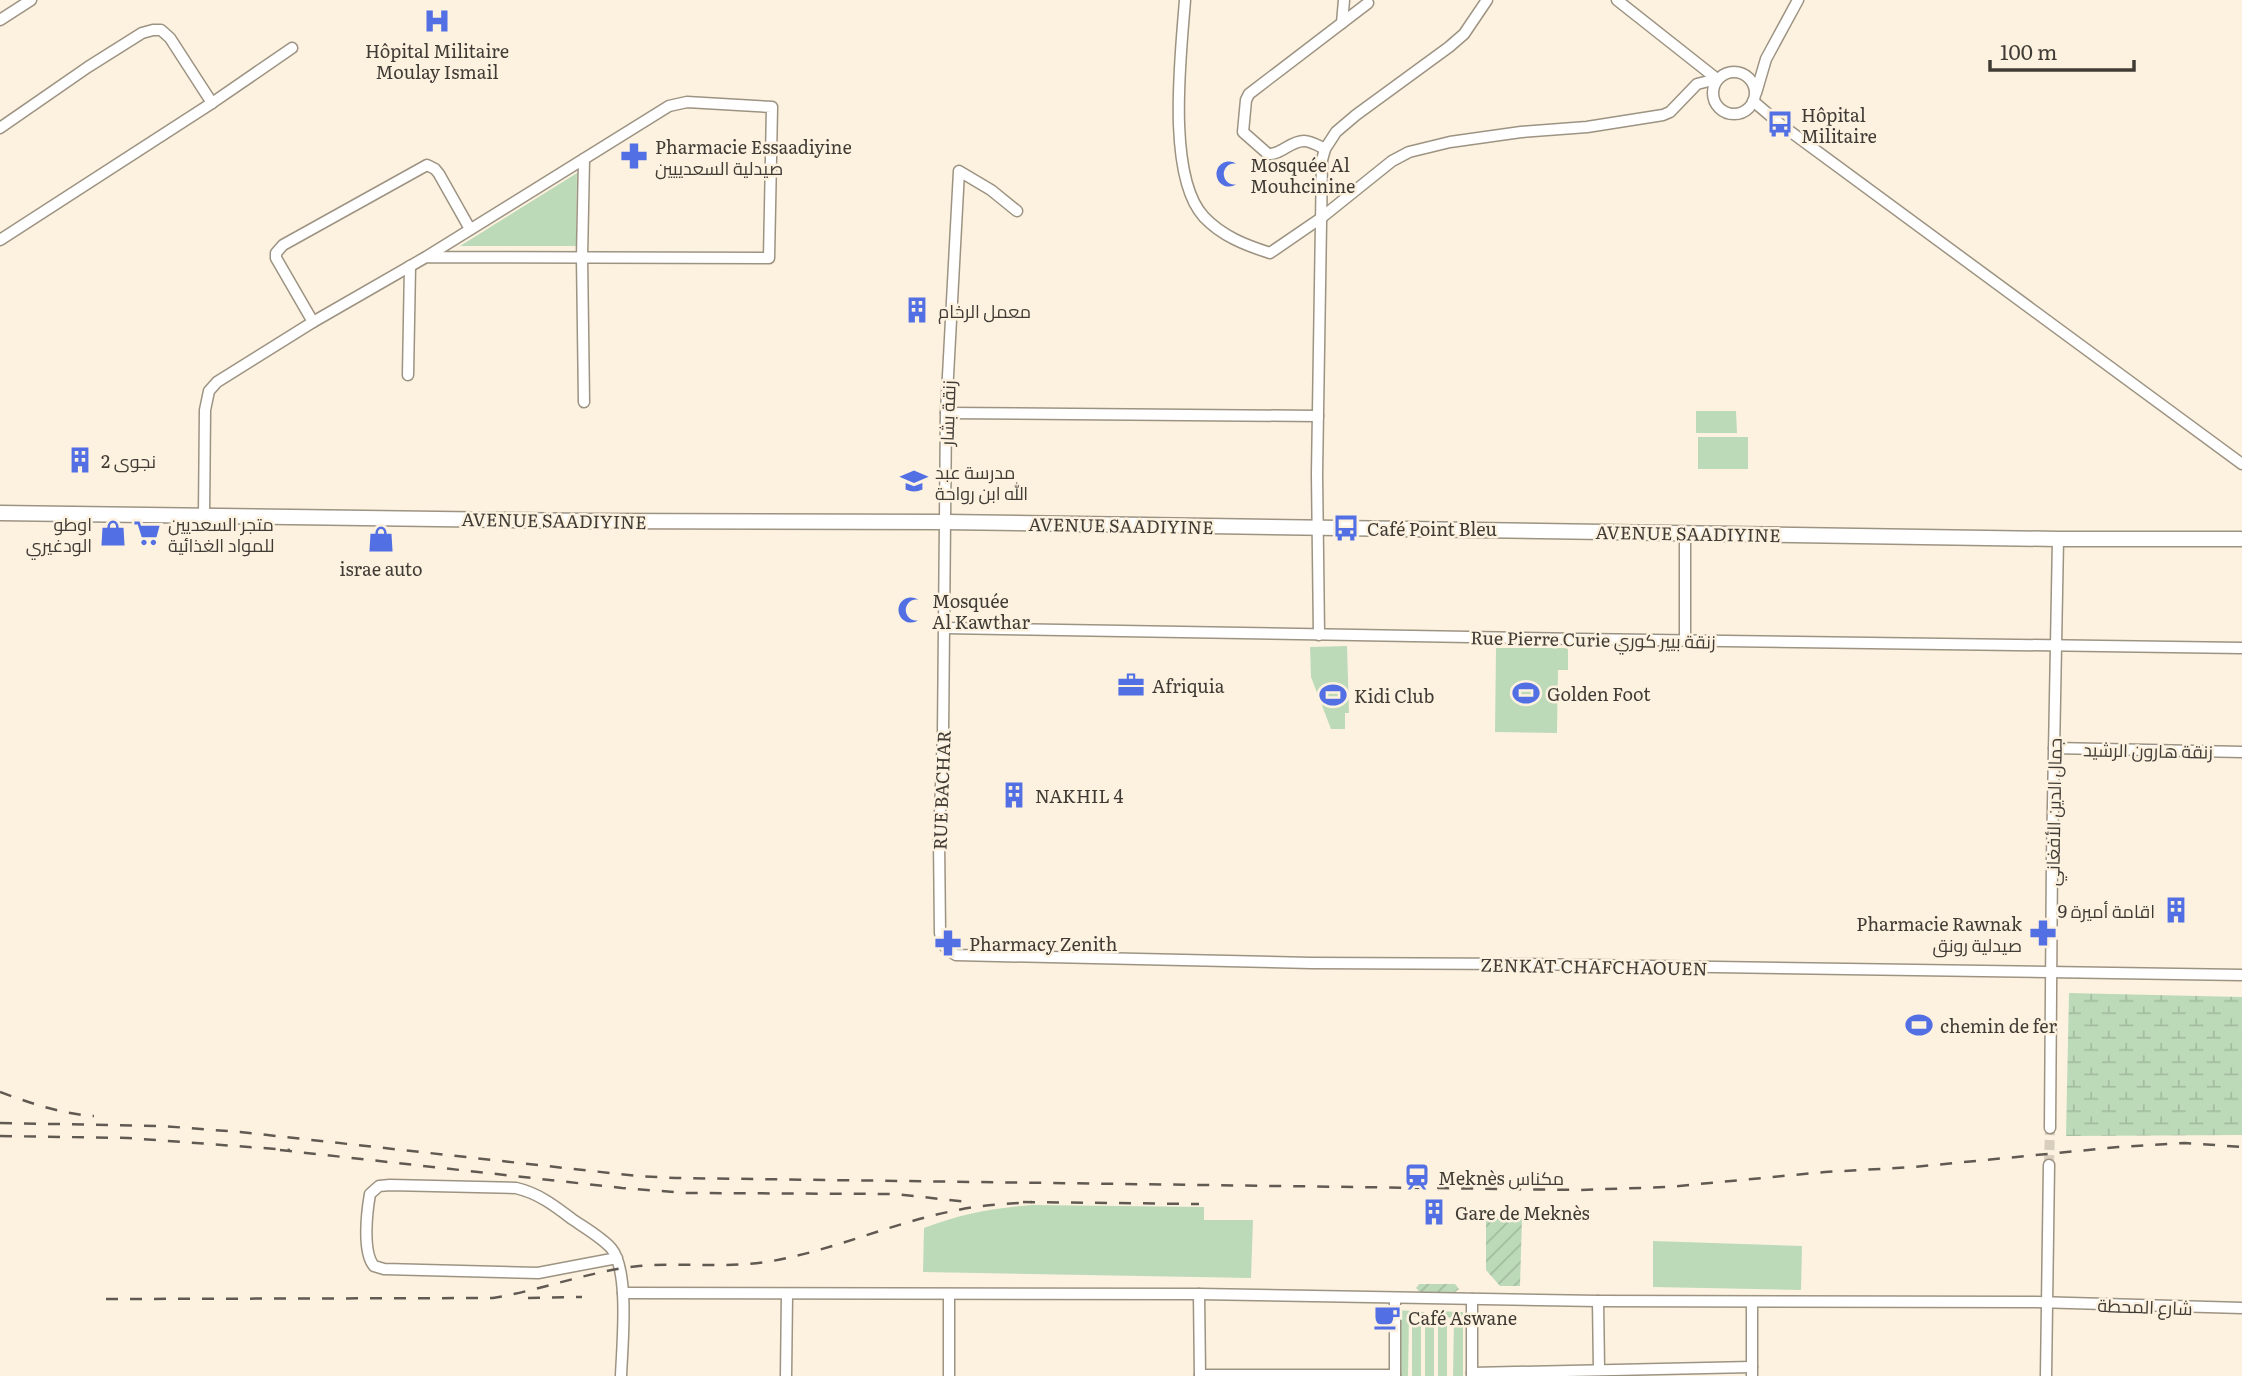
<svg xmlns="http://www.w3.org/2000/svg" width="2242" height="1376" font-family="Literata,Cairo,serif">
<style>
.grass{fill:#bcdab8}
.wetland{fill:url(#wetland-marsh)}
.garden{fill:url(#garden-furrows)}
.lines{fill:none;stroke-linecap:round;stroke-linejoin:round}
.minor-tunnel{stroke:#d7cebe;stroke-width:10;stroke-dasharray:10 5;stroke-linecap:butt}
.minor-casing{stroke:#9d9382;stroke-width:13}
.major-casing{stroke:#9d9382;stroke-width:17}
.minor{stroke:#fff;stroke-width:10}
.major{stroke:#fff;stroke-width:14}
.rail{stroke:#605a52;stroke-width:2.5;stroke-dasharray:12 12;stroke-linecap:butt}
.labels{text-anchor:middle;dominant-baseline:central;stroke-width:5;stroke-linejoin:round;paint-order:stroke}
.poi-label{font-size:18px;fill:#403c35;stroke:#fdf2e0;text-anchor:start}
.street-label{font-size:18px;fill:#403c35;stroke:#fdf2e0}
</style>
<defs>
<pattern id="wetland-marsh" width="20" height="14" patternUnits="userSpaceOnUse" patternTransform="scale(1.75)"><rect width="20" height="14" fill="#bcdab8"/><path d="M1 5h8M5 5V1M11 12h8M15 12V8" fill="none" stroke="#a3bc9f"/></pattern>
<pattern id="garden-furrows" width="10" height="10" patternUnits="userSpaceOnUse" patternTransform="scale(1.75)"><rect width="10" height="10" fill="#bcdab8"/><path d="M-1 1l2-2M0 10L10 0M9 11l2-2" fill="none" stroke="#a3bc9f"/></pattern>
</defs>
<rect width="100%" height="100%" fill="#fdf2e0"/>
<g class="grass">
<path d="M577,173L576,246H460Z"/>
<path d="M1696,411H1736L1737,433H1696Z"/>
<rect x="1698" y="437" width="50" height="32"/>
<path d="M1347,646L1349,713H1345V729H1331L1311,677L1310,647Z"/>
<path d="M1496,648H1568V670H1558L1557,733L1495,732Z"/>
<path d="M1032,1205L1204,1207V1220H1253L1251,1278L923,1272L924,1228C960,1214 994,1208 1032,1205Z"/>
<path d="M1653,1241L1802,1246L1801,1290L1653,1287Z"/>
<path d="M1398,1310L1424,1312L1425,1316L1409,1317L1408,1376H1398Z"/>
<path d="M1436,1311L1463,1312V1376H1453L1454,1318L1436,1316Z"/>
<rect x="1412" y="1322" width="9" height="54"/>
<rect x="1425" y="1323" width="9" height="53"/>
<rect x="1438" y="1323" width="9" height="53"/>
</g>
<path class="wetland" d="M2069,993L2242,997V1135L2066,1136Z"/>
<g class="garden">
<path d="M1486,1218H1522L1520,1286H1500L1486,1270Z"/>
<path d="M1419,1284H1455L1459,1289L1454,1293H1421L1416,1288Z"/>
</g>
<g class="lines">
<path class="minor-tunnel" d="M2049,1165L2050,1128"/>
<g class="minor-casing">
<g id="minor">
<path d="M1185,0C1181,54 1166,176 1204,217C1222,236 1245,245 1270,253L1321,218L1392,161L1409,152L1450,142L1521,132L1587,127L1663,115L1670,112L1697,84L1717,79"/>
<path d="M1617,0L1717,79"/>
<path d="M0,20L31,0"/>
<path d="M1342,23L1344,0"/>
<circle cx="1734" cy="93" r="21"/>
<path d="M1756,93L1766,59L1798,0"/>
<path d="M1753,101L1780,124L2242,464"/>
<path d="M0,128L88,67L142,33L153,30H161L170,38L212,103"/>
<path d="M1325,149C1319,146 1311,141 1304,141C1290,141 1281,155 1268,154L1243,132L1246,100L1249,94L1368,3"/>
<path d="M1017,211L991,190L959,171L946,413L943,734L939,840L940,933C942,945 946,950 956,955L1311,963L1525,964L2242,975"/>
<path d="M0,240L212,103L292,48"/>
<path d="M313,322L276,258V253L283,245L427,165L435,169L439,174L470,229"/>
<path d="M408,375L410,266"/>
<path d="M584,402L582,257L584,159"/>
<path d="M946,413L1318,416"/>
<path d="M204,515L205,410L209,391L217,382L313,322L426,257L669,106L687,102L772,107L769,258L426,257"/>
<path d="M945,628C1377,636 1810,643 2242,648"/>
<path d="M1319,635L1317,474L1322,160L1325,149L1336,132L1356,115L1449,47L1464,34L1487,0"/>
<path d="M1685,639V533"/>
<path d="M2054,748L2242,752"/>
<path d="M2050,1128L2052,858L2058,539"/>
<path d="M617,1258L538,1273L384,1269L374,1266C362,1252 367,1211 370,1194L379,1186L390,1185L516,1188C538,1193 555,1206 572,1219C585,1228 601,1237 611,1248C630,1270 622,1347 621,1376"/>
<path d="M623,1293L1199,1294L1598,1301L2036,1302L2242,1308"/>
<path d="M1199,1294L1200,1376"/>
<path d="M1395,1299V1376"/>
<path d="M1598,1301L1599,1369"/>
<path d="M1752,1302V1376"/>
<path d="M1472,1373L1752,1367"/>
<path d="M1200,1375H1395"/>
<path d="M786,1376L787,1294"/>
<path d="M949,1376V1294"/>
<path d="M1472,1376V1299"/>
<path d="M2046,1376L2049,1165"/>
</g>
</g>
<g class="major-casing">
<path id="major" d="M0,513L586,521L945,522L2058,539H2242"/>
</g>
<use href="#minor" class="minor"/>
<use href="#major" class="major"/>
<g class="rail">
<path d="M0,1092C30,1103 62,1114 94,1116"/>
<path d="M0,1123L162,1126L240,1132L637,1176L676,1178L1579,1190L1668,1187L1825,1172L1914,1167L2118,1147L2185,1143L2242,1147"/>
<path d="M0,1136L128,1138L290,1150"/>
<path d="M280,1150L622,1188L687,1193L896,1194L967,1202"/>
<path d="M1023,1202L1199,1204"/>
<path d="M528,1298L582,1297"/>
<path d="M106,1299L493,1298C542,1290 590,1271 639,1266C684,1262 728,1269 772,1261C834,1250 892,1223 953,1211C979,1205 1006,1204 1032,1202"/>
</g>
</g>
<defs>
<g id="hospital-bare" transform="scale(2.1)"><path d="M-5-5h3v3.5h4V-5h3V5h-3V1.5h-4V5h-3Z" fill="#536fe4" stroke="#fdf2e0" stroke-width="2.5" paint-order="stroke"/></g>
<g id="bus-bare" transform="scale(2.1)"><path d="M-5-6H5V4H4V6H2V4H-2V6H-4V4H-5ZM-3.5-4V0h7V-4ZM-3.5 1.2v1.5H-2V1.2ZM2 1.2v1.5H3.5V1.2Z" fill="#536fe4" stroke="#fdf2e0" stroke-width="2.5" paint-order="stroke"/></g>
<g id="pharmacy-bare" transform="scale(2.1)"><path d="M-2-6h4v4h4v4h-4v4h-4v-4h-4v-4h4Z" fill="#536fe4" stroke="#fdf2e0" stroke-width="2.5" paint-order="stroke"/></g>
<g id="mosque-bare" transform="scale(2.1)"><path d="M3.5-4.9A6 6 0 1 0 3.5 4.9A5 5 0 1 1 3.5-4.9Z" fill="#536fe4" stroke="#fdf2e0" stroke-width="2.5" paint-order="stroke"/></g>
<g id="building-bare" transform="scale(2.1)"><path d="M-4-6H4V6H1V3H-1V6H-4ZM-2.5-4.3h1.7v1.8h-1.7ZM.8-4.3h1.7v1.8H.8ZM-2.5-1h1.7V.8h-1.7ZM.8-1h1.7V.8H.8Z" fill="#536fe4" stroke="#fdf2e0" stroke-width="2.5" paint-order="stroke"/></g>
<g id="school-bare" transform="scale(2.1)"><path d="M0-5L7-2L0 1L-7-2ZM-4 1L0 2.5L4 1V4Q0 6-4 4Z" fill="#536fe4" stroke="#fdf2e0" stroke-width="2.5" paint-order="stroke"/></g>
<g id="shop-bare" transform="scale(2.1)"><path d="M-5-2.5h2.3a2.7 3.5 0 0 1 5.4 0H5L5.5 6h-11ZM-1.5-2.5h3a1.5 2.3 0 0 0-3 0Z" fill="#536fe4" stroke="#fdf2e0" stroke-width="2.5" paint-order="stroke"/></g>
<g id="supermarket-bare" transform="scale(2.1)"><path d="M-6-5.5h2.5l.6 2H6L4.5 2H-2.5L-4.4-4H-6ZM-1.5 3.2a1.3 1.3 0 1 0 .1 0ZM3 3.2a1.3 1.3 0 1 0 .1 0Z" fill="#536fe4" stroke="#fdf2e0" stroke-width="2.5" paint-order="stroke"/></g>
<g id="office-bare" transform="scale(2.1)"><path d="M-6-3h4V-5.5h4V-3h4V5H-6ZM-1-4.5V-3h2v-1.5ZM-6 0V1H6V0Z" fill="#536fe4" stroke="#fdf2e0" stroke-width="2.5" paint-order="stroke"/></g>
<g id="stadium-bare" transform="scale(2.1)"><path d="M0-5a6.5 5 0 1 0 0 10a6.5 5 0 1 0 0-10ZM-3.5-1.8h7v3.6h-7Z" fill="#536fe4" stroke="#fdf2e0" stroke-width="2.5" paint-order="stroke"/></g>
<g id="station-bare" transform="scale(2.1)"><path d="M-3-6H3Q5-6 5-4V2Q5 4 3 4L4.5 6H3L1.5 4h-3L-3 6H-4.5L-3 4Q-5 4-5 2V-4Q-5-6-3-6ZM-3.5-4v3h7v-3ZM-3.5 1v1.5H-2V1ZM2 1v1.5H3.5V1Z" fill="#536fe4" stroke="#fdf2e0" stroke-width="2.5" paint-order="stroke"/></g>
<g id="cafe-bare" transform="scale(2.1)"><path d="M-5.5-4.5H6V0H3Q3 3.5 0 3.5H-2.5Q-5.5 3.5-5.5 0ZM3-3.2v2h1.7v-2ZM-6 4.5H4V6H-6Z" fill="#536fe4" stroke="#fdf2e0" stroke-width="2.5" paint-order="stroke"/></g>
</defs>
<g fill-rule="evenodd">
<use href="#hospital-bare" x="437" y="21"/>
<use href="#bus-bare" x="1780" y="124"/>
<use href="#pharmacy-bare" x="634" y="156"/>
<use href="#mosque-bare" x="1229" y="174"/>
<use href="#building-bare" x="917" y="310"/>
<use href="#building-bare" x="80" y="460"/>
<use href="#school-bare" x="914" y="481"/>
<use href="#bus-bare" x="1346" y="528"/>
<use href="#shop-bare" x="113" y="533"/>
<use href="#supermarket-bare" x="147" y="533"/>
<use href="#shop-bare" x="381" y="539"/>
<use href="#mosque-bare" x="911" y="610"/>
<use href="#office-bare" x="1131" y="685"/>
<use href="#stadium-bare" x="1526" y="693"/>
<use href="#stadium-bare" x="1333" y="695"/>
<use href="#building-bare" x="1014" y="795"/>
<use href="#building-bare" x="2176" y="910"/>
<use href="#pharmacy-bare" x="2043" y="933"/>
<use href="#pharmacy-bare" x="948" y="943"/>
<use href="#stadium-bare" x="1919" y="1025"/>
<use href="#station-bare" x="1417" y="1177"/>
<use href="#building-bare" x="1434" y="1212"/>
<use href="#cafe-bare" x="1387" y="1317"/>
</g>
<g class="labels">
<g class="poi-label">
<text x="437" y="50" text-anchor="middle">Hôpital Militaire<tspan x="437" dy="21">Moulay Ismail</tspan></text>
<text x="1801" y="114">Hôpital<tspan x="1801" dy="21">Militaire</tspan></text>
<text x="655" y="146">Pharmacie Essaadiyine<tspan x="655" dy="21">صيدلية السعدييين</tspan></text>
<text x="1250" y="164">Mosquée Al<tspan x="1250" dy="21">Mouhcinine</tspan></text>
<text x="938" y="310">معمل الرخام</text>
<text x="101" y="460">نجوى 2</text>
<text x="935" y="471">مدرسة عبد<tspan x="935" dy="21">الله ابن رواحة</tspan></text>
<text x="92" y="523" text-anchor="end">اوطو<tspan x="92" dy="21">الودغيري</tspan></text>
<text x="168" y="523">متجر السعديين<tspan x="168" dy="21">للمواد الغذائية</tspan></text>
<text x="1367" y="528">Café Point Bleu</text>
<text x="381" y="568" text-anchor="middle">israe auto</text>
<text x="932" y="600">Mosquée<tspan x="932" dy="21">Al Kawthar</tspan></text>
<text x="1152" y="685">Afriquia</text>
<text x="1547" y="693">Golden Foot</text>
<text x="1354" y="695">Kidi Club</text>
<text x="1035" y="795">NAKHIL 4</text>
<text x="2155" y="910" text-anchor="end">اقامة أميرة 9</text>
<text x="2022" y="923" text-anchor="end">Pharmacie Rawnak<tspan x="2022" dy="21">صيدلية رونق</tspan></text>
<text x="969" y="943">Pharmacy Zenith</text>
<text x="1940" y="1025">chemin de fer</text>
<text x="1438" y="1177">Meknès مكناس</text>
<text x="1455" y="1212">Gare de Meknès</text>
<text x="1408" y="1317">Café Aswane</text>
</g>
<g class="street-label">
<text transform="translate(947 413) rotate(-88)">زنقة بشار</text>
<text transform="translate(554 520) rotate(1)">AVENUE SAADIYINE</text>
<text transform="translate(1121 525) rotate(1)">AVENUE SAADIYINE</text>
<text transform="translate(1688 533) rotate(1)">AVENUE SAADIYINE</text>
<text transform="translate(1593 639) rotate(1)">Rue Pierre Curie زنقة بيير كوري</text>
<text transform="translate(2148 750) rotate(1)">زنقة هارون الرشيد</text>
<text transform="translate(941 790) rotate(-88)">RUE BACHAR</text>
<text transform="translate(2053 812) rotate(-89)">جمال الدين الأفغاني</text>
<text transform="translate(1594 966) rotate(1)">ZENKAT CHAFCHAOUEN</text>
<text transform="translate(2145 1306) rotate(2)">شارع المحطة</text>
</g>
</g>
<path d="M1990 60v10h144v-10" fill="none" stroke="#403c35" stroke-width="3.5"/>
<text x="2000" y="60" font-size="21" fill="#403c35" stroke="#fdf2e0" stroke-width="5" paint-order="stroke">100 m</text>
</svg>
